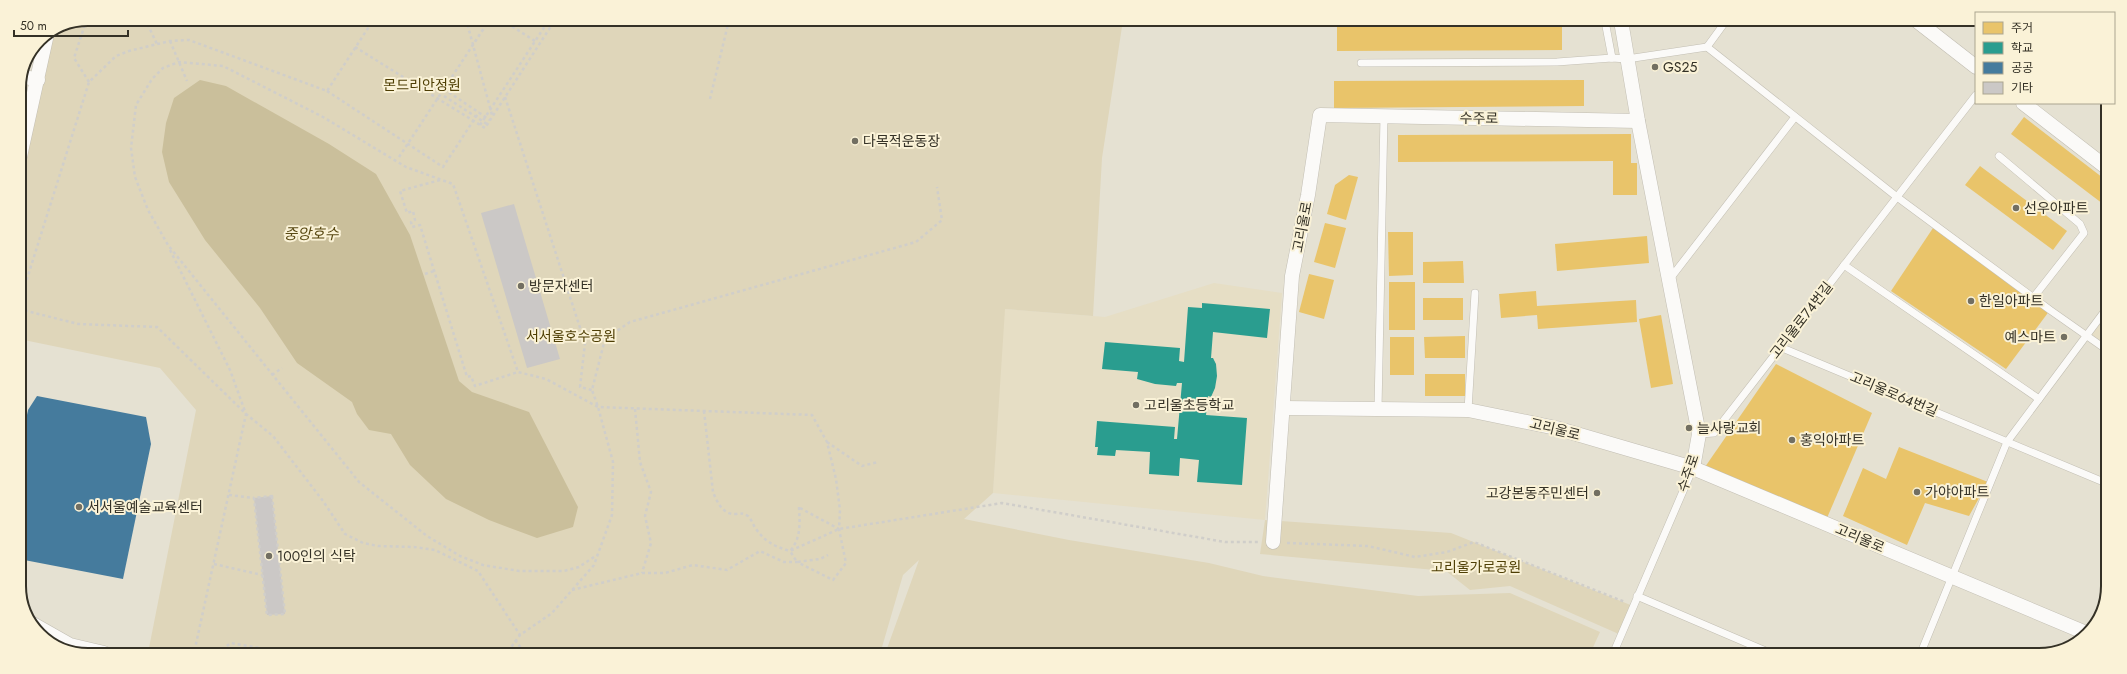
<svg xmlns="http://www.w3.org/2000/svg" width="2127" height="674" font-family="Jost,'Noto Sans KR',sans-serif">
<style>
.built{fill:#e6dec5}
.green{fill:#dfd6ba}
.water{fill:#cabf9b}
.homes{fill:#e9c46a}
.schools{fill:#2a9d8f}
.public{fill:#457b9d}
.building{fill:#cbc8c6}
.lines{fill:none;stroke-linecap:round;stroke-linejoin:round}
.lane-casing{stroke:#c2beb3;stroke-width:8}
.street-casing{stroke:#c2beb3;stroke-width:15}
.path{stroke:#d0ceca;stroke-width:2.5;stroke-dasharray:3 3;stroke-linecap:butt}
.lane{stroke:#fbfaf8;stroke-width:7}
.street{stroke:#fbfaf8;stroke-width:14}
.path-bridge{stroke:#d0ceca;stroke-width:2.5;stroke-dasharray:3 3;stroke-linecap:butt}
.poi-dot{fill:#726f62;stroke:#faf2d7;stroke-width:1.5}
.labels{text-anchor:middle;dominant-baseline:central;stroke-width:4;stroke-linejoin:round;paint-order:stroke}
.poi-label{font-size:14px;fill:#343126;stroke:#faf2d7;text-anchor:start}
.park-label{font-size:14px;fill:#4e3e04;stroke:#faf2d7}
.street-label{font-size:14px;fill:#343126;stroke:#faf2d7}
.water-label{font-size:15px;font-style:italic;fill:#594913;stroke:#faf2d7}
.rim{fill:none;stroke:#343126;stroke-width:2}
</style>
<rect width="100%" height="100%" fill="#e5e1d2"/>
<g class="built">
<path d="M1214,283L1282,293L1265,520L993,493L1004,309L1105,317Z"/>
<path d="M2107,313V347L2090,336Z"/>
</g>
<g class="green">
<path d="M88,19L1123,20L1102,158L1093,316L1005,309L993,493L964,519L1069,540L1209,563L1263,576L1418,596L1510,593L1600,632L1590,654H885L919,560L903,575L880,654L148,653L196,410L160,368L19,339V200L50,32L62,24Z"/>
<path d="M1265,520L1451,533L1633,606L1621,635L1510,586L1470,590L1446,571L1260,554Z"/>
</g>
<path class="water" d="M200,80L226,86L329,144L376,174L410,235L459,381L472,392L529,412L578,507L573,527L537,538L489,520L446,499L410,465L391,434L369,430L357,414L352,402L297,363L260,308L205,240L169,182L162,152L166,123L174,98Z"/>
<g class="homes">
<path d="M1337,27H1562V50L1337,51Z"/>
<path d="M1584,80V106L1334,108V81Z"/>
<path d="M2024,117L2107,181V207L2011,134Z"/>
<path d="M1631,134V163H1637V195H1613V161L1398,162V135Z"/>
<path d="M1980,166L2067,231L2053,250L1965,185Z"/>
<path d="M1349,175L1358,177L1346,220L1327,214L1335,185Z"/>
<path d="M1325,223L1346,228L1335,268L1314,262Z"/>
<path d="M1935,225L2050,310L2006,369L1891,291Z"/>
<path d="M1388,232H1413V275L1389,276Z"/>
<path d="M1647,236L1649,263L1557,271L1555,244Z"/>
<path d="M1463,261L1464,283H1423V262Z"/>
<path d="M1309,274L1334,280L1324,319L1299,312Z"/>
<rect x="1389" y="282" width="26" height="48"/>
<path d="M1536,291L1537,306L1636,300L1637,322L1538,329L1537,315L1501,318L1499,294Z"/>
<rect x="1423" y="298" width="40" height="22"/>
<path d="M1661,315L1673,384L1651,388L1639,319Z"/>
<path d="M1465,336V358H1425L1424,337Z"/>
<rect x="1390" y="337" width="24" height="38"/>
<path d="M1776,364L1872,413L1827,518L1705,467Z"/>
<rect x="1425" y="374" width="40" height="22"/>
<path d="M1899,447L1988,482L1969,516L1925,503L1907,545L1843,516L1863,468L1886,479Z"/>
</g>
<path class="schools" d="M1202,303L1270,309L1267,338L1213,332L1211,358H1213L1216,364L1217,376L1215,388L1211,397L1208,396L1206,415L1247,418L1242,485L1197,482L1199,460L1180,458L1179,476L1149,474L1150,452L1116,450L1115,456L1097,455L1098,447H1095L1097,421L1175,427L1174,439H1177L1182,383H1177L1176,386L1155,384L1137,379L1138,372L1102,369L1105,342L1180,348L1179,361L1184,362L1188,307L1202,308Z"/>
<path class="public" d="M37,396L146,417L151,444L123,579L19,559V455L28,410Z"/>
<g class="building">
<path d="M514,204L560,359L527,368L481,213Z"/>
<path d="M272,496L285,614L267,615L254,498Z"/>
</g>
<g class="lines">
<g class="lane-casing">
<g id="lane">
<path d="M1605,21L1612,58"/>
<path d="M1707,47L1897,197L2050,310L2107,350"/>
<path d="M1707,47L1726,21"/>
<path d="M1361,63L1557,62L1612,58L1627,59L1707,47"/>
<path d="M1999,156L2080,224L2084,233L2033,298"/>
<path d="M1844,265L2039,399"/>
<path d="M1669,280L1795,117"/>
<path d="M1780,347L2106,483"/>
<path d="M1378,409L1384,116"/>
<path d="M1468,410L1475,293"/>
<path d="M1699,434L1714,433L1976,95"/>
<path d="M1637,596L1775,655"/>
<path d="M1613,654L1693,468"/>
<path d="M1920,655L2007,442L2107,308"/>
</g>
</g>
<g class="street-casing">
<g id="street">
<path d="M1621,21L1638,121L1699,434L1693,468"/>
<path d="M1917,21L1976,67"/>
<path d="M21,76L38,80"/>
<path d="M2023,103L2107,168"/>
<path d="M19,161L47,34"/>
<path d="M1283,408L1468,410L1556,428L1693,468L2086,633"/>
<path d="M1273,542L1292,276L1308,195L1320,115L1638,121"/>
<path d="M33,624L70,645L104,653"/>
</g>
</g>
<g class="path">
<path d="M145,19L157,44"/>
<path d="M466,19L492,115"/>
<path d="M502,20L535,41"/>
<path d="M170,41L187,81"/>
<path d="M355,47L485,128L555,20"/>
<path d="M89,82L74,58L86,21L89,19"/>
<path d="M444,89L490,120"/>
<path d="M444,96L487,124"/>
<path d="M505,97L585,343L580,387L592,390"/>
<path d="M710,99L729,20"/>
<path d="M480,125L549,20"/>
<path d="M399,157L490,19"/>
<path d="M440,180L400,191L407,213L413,211L415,220L411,222L412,227L420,225L467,377L471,376L475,386L518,372"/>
<path d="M170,250L230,370L246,414L194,653"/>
<path d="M425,274L434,271"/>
<path d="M19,289L26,282L89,82L116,56L129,51L170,41L189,40L327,91L374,19"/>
<path d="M19,309L78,324L157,327L246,414L273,436L323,501L345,534L363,543L378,546L414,547L435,550L478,571L520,635"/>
<path d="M272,375L282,368"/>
<path d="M635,409L640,462L651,492L645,516L651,543L642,573"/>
<path d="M704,411L713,492C717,502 723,515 736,514C741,513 743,513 748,516C752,520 753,525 756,529C765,542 776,547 790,551L839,529L1002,503L1225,542H1260"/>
<path d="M827,442L862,466L878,462"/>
<path d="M229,495L254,498"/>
<path d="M272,496L285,614L267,615L254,498Z"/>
<path d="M799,507C800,524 801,538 790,551L797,562L820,559L828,555"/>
<path d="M800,508L839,529"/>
<path d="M1287,543L1368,546L1415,557L1447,552L1474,542L1625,602"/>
<path d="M214,564L262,575"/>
<path d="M572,590L642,573H665L693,565L727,570L760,551L784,562H797L833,580L846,563L839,529L840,510L836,479L827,442L812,415L598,407L546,379L518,372L453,184L406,167L323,117L223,66L179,62L163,68L152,79L136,105L131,148L135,177L148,210L168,245L359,482L427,536L460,556L483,565L519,571H564L579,567L597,555"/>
<path d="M515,640L525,653"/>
<path d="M430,648L431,653"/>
<path d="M463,648L465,653"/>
<path d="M409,650L410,653"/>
<path d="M217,653L231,643L289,653"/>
<path d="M365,653L367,651"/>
<path d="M502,653L509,650L520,635L552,613L594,565L612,515L613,462L598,407L592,390L605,339L630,322L916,242L942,220L937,187"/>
</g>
<use href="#lane" class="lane"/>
<use href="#street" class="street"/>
<g class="path-bridge">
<path d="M503,20H504"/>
<path d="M327,91L443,167L479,112"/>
</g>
</g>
<g class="poi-dot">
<circle cx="1655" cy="67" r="4"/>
<circle cx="855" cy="141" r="4"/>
<circle cx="2016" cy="208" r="4"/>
<circle cx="521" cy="286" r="4"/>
<circle cx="1971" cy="301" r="4"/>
<circle cx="2064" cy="337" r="4"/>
<circle cx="1136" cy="405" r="4"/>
<circle cx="1689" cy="428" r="4"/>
<circle cx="1792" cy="440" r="4"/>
<circle cx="1917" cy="492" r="4"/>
<circle cx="1597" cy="493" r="4"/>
<circle cx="79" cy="507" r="4"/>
<circle cx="269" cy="556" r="4"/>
</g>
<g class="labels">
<g class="poi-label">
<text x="1663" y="67">GS25</text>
<text x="863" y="141">다목적운동장</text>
<text x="2024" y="208">선우아파트</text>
<text x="529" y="286">방문자센터</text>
<text x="1979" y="301">한일아파트</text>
<text x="2056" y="337" text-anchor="end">예스마트</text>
<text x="1144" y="405">고리울초등학교</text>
<text x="1697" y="428">늘사랑교회</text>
<text x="1800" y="440">홍익아파트</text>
<text x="1925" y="492">가야아파트</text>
<text x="1589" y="493" text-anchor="end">고강본동주민센터</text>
<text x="87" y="507">서서울예술교육센터</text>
<text x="277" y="556">100인의 식탁</text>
</g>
<g class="park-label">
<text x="422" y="85">몬드리안정원</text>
<text x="571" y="336">서서울호수공원</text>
<text x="1476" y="567">고리울가로공원</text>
</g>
<g class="street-label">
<text transform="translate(1479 118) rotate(1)">수주로</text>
<text transform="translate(1302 227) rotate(-79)">고리울로</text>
<text transform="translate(1801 320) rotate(-52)">고리울로74번길</text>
<text transform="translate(1894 394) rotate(23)">고리울로64번길</text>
<text transform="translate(1555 429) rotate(14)">고리울로</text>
<text transform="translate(1688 473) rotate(-71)">수주로</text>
<text transform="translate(1860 538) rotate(23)">고리울로</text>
</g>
<g class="water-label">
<text x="311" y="234">중앙호수</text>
</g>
</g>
<path d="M0 0H2127V674H0ZM88 26H2039A62 62 0 0 1 2101 88V586A62 62 0 0 1 2039 648H88A62 62 0 0 1 26 586V88A62 62 0 0 1 88 26Z" fill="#faf2d7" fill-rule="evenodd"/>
<path class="rim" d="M88 26H2039A62 62 0 0 1 2101 88V586A62 62 0 0 1 2039 648H88A62 62 0 0 1 26 586V88A62 62 0 0 1 88 26Z"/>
<rect x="1975" y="12" width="140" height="92" fill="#faf2d7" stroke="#aba590"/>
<rect x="1983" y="22" width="20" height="12" fill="#e9c46a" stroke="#aba590"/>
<text x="2011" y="32" font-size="12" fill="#343126">주거</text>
<rect x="1983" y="42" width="20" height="12" fill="#2a9d8f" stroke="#aba590"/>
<text x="2011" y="52" font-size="12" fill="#343126">학교</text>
<rect x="1983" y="62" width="20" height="12" fill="#457b9d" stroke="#aba590"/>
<text x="2011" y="72" font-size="12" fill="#343126">공공</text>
<rect x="1983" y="82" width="20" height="12" fill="#cbc8c6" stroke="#aba590"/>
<text x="2011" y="92" font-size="12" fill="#343126">기타</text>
<path d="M14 30v6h114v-6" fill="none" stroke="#343126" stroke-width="2"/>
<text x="20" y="30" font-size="12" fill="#343126" stroke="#faf2d7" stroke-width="3" paint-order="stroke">50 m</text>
</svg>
